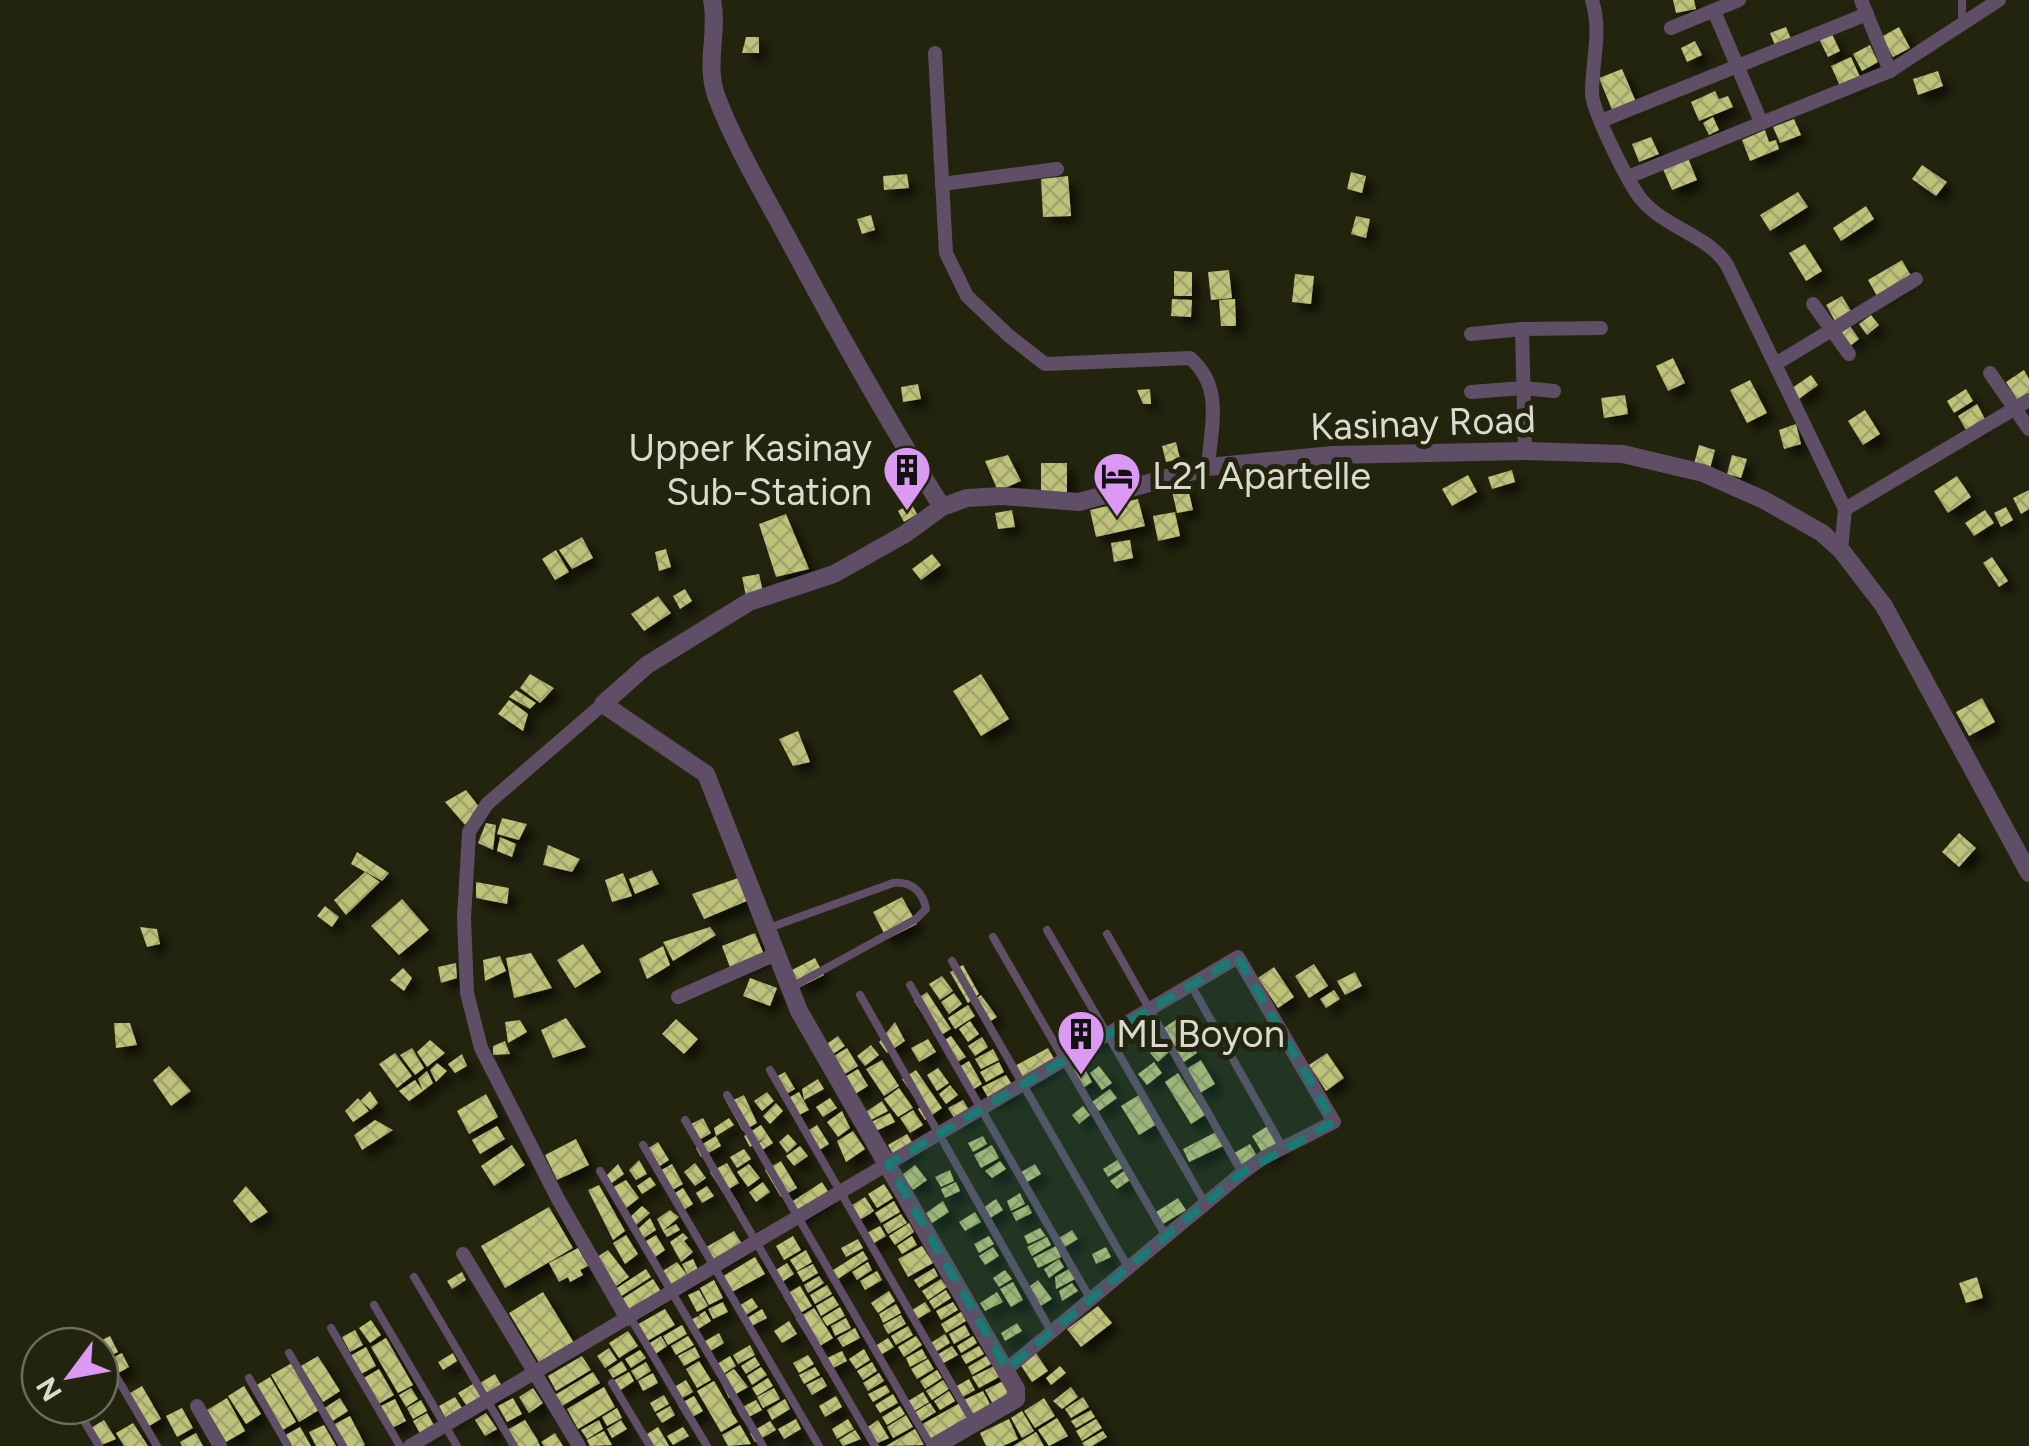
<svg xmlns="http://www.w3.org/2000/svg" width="2029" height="1446" font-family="Figtree,sans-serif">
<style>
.building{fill:url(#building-cross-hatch);filter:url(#shadow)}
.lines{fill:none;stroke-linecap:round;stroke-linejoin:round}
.service{stroke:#5f4e65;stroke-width:8}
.minor{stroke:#5f4e65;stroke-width:14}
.tertiary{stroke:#5f4e65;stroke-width:18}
.marked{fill:#197b73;fill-opacity:0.2;stroke:#197b73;stroke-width:8;stroke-dasharray:20 12;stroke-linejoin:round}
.labels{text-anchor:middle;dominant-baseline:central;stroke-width:10;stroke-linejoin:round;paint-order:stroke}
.street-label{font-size:38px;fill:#dadbce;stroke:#23240e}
.poi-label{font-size:38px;fill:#dadbce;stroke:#23240e;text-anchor:start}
</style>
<defs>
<pattern id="building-cross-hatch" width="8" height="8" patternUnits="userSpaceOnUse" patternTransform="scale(2.5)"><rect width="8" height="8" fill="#bfc37a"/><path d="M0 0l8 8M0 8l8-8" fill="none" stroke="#a0a36b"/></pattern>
<filter id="shadow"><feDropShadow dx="8" dy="8" stdDeviation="5" flood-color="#0009"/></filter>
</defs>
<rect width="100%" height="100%" fill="#23240e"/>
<g class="building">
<path d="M1673,0H1694L1696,9L1676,13Z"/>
<path d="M1786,27L1791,39L1775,45L1770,33Z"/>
<path d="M1899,27L1910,48L1893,57L1881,37Z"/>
<path d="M1831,32L1840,51L1828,57L1819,39Z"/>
<path d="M746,37H759V53H742Z"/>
<path d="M1695,41L1702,55L1687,62L1681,48Z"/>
<path d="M1870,45L1878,62L1862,71L1853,54Z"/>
<path d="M1851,57L1860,77L1840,86L1831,66Z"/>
<path d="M1622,69L1636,102L1613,112L1599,78Z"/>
<path d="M1938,71L1943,86L1918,95L1913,79Z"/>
<path d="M1715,91L1719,99L1728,96L1733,107L1699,121L1691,102Z"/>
<path d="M1713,117L1719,130L1709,135L1703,123Z"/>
<path d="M1794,119L1801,135L1780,143L1773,127Z"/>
<path d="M1765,130L1769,142L1776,140L1779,149L1750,161L1742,140Z"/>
<path d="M1651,137L1659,154L1639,162L1632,144Z"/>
<path d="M1688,158L1697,180L1672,190L1663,169Z"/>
<path d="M1922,165L1947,182L1936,196L1912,179Z"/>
<path d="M1351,172L1366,176L1362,193L1347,189Z"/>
<path d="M907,174L909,188L884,190L883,176Z"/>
<path d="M1068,176L1071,216L1043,217L1041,179Z"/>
<path d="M1798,192L1808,207L1770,231L1760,215Z"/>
<path d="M1866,206L1874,219L1841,241L1833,228Z"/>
<path d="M871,215L875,230L862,234L857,219Z"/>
<path d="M1356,216L1370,219L1366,238L1351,234Z"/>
<path d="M1805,244L1822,271L1806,281L1789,253Z"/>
<path d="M1902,260L1911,276L1877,296L1868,280Z"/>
<path d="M1229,270L1232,298L1211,300L1208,272Z"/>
<path d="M1174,271L1192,272V296H1174Z"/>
<path d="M1295,274L1314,276L1311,304L1292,302Z"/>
<path d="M1842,296L1851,311L1835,321L1826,305Z"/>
<path d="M1172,299L1192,300L1191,317L1171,316Z"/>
<path d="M1235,299L1236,326H1221L1219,300Z"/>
<path d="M1871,315L1879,325L1867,335L1859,324Z"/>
<path d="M1850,326L1859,339L1850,346L1841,333Z"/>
<path d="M1673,358L1685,383L1668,391L1656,366Z"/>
<path d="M2024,370L2029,379V393L2018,401L2006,382Z"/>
<path d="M1811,375L1818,385L1799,399L1792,388Z"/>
<path d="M1750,380L1767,413L1747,423L1730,390Z"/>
<path d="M918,384L921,399L903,402L901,387Z"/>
<path d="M1150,389L1151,404H1143L1137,390Z"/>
<path d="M1966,389L1973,401L1954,413L1947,401Z"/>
<path d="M1625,395L1628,414L1604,418L1601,398Z"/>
<path d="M1977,404L1985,419L1966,430L1958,416Z"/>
<path d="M1865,410L1880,434L1863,445L1848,421Z"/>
<path d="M1796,424L1801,444L1784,449L1779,430Z"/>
<path d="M1176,442L1180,459L1166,462L1162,446Z"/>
<path d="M1699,445L1715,450L1709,472L1693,468Z"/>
<path d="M1008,455L1021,481L998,491L985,461Z"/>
<path d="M1732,455L1747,459L1741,478L1727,474Z"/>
<path d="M1122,456L1127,481L1117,483L1115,476L1108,477L1104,459Z"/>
<rect x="1041" y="463" width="26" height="31"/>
<path d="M1512,470L1515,482L1492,489L1488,477Z"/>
<path d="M1468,475L1477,492L1452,506L1442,489Z"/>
<path d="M1957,476L1971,497L1948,513L1934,491Z"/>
<path d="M1187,484L1193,510L1177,513L1171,487Z"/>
<path d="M2029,490V509L2021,514L2013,498Z"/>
<path d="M1138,499L1145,526L1096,537L1090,510Z"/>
<path d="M911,503L917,514L904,522L898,511Z"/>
<path d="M2006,507L2013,520L2001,527L1994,513Z"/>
<path d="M1012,510L1015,527L998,529L995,513Z"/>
<path d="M1985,510L1994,523L1974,536L1965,523Z"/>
<path d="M1175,512L1180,536L1158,541L1153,516Z"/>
<path d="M786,514L809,569L776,577L759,524Z"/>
<path d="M582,537L593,558L572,569L559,550Z"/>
<path d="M1130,540L1133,558L1114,562L1111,543Z"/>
<path d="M666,549L671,567L659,571L655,552Z"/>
<path d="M556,550L569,572L555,580L542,559Z"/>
<path d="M932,554L941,565L921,580L912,569Z"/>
<path d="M1992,557L2008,581L1999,587L1983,563Z"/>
<path d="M759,574L763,592L746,596L742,577Z"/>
<path d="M685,589L692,601L680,609L673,596Z"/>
<path d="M658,596L671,613L644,631L631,614Z"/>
<path d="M530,674L554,688L540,703L520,688Z"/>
<path d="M981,674L1009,719L981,736L953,691Z"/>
<path d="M516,690L536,703L530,709L509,697Z"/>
<path d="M1982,698L1995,722L1969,736L1956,712Z"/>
<path d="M509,700L528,714L523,731L498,714Z"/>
<path d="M798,731L810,762L793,766L779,739Z"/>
<path d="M466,790L480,808L465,825L445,802Z"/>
<path d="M502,818L527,824L519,840L497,834Z"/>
<path d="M486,823L496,825L493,850L478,843Z"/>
<path d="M1959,833L1976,848L1959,867L1942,852Z"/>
<path d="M500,837L516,844L512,857L497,851Z"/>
<path d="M548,845L580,859L572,872L543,865Z"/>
<path d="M357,852L389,873L382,881L351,864Z"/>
<path d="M652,870L659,884L635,894L629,879Z"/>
<path d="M365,872L380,882L346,915L334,900Z"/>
<path d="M623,873L632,896L612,902L605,880Z"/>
<path d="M744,876L754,898L704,919L692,894Z"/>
<path d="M476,882L509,888L507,904L476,898Z"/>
<path d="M902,897L917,924L887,939L873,912Z"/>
<path d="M402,899L429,930L399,955L371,926Z"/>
<path d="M325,906L339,917L332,927L317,916Z"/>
<path d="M140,927L157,929L160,944L147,947Z"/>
<path d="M710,927L716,935L673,961L663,942Z"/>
<path d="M755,933L765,957L731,970L722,946Z"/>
<path d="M583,944L601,972L575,988L557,960Z"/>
<path d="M663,946L670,965L647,979L639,959Z"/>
<path d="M531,953L552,988L514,998L506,958Z"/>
<path d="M500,956L506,971L485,981L483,960Z"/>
<path d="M815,958L824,975L800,987L792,970Z"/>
<path d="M456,963L457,978L441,983L438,967Z"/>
<path d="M1314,964L1328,986L1309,998L1295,976Z"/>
<path d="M963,965L979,994L968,1003L950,972Z"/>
<path d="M1274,967L1294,997L1278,1008L1258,978Z"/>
<path d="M403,968L412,978L404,991L390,980Z"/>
<path d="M1355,972L1362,986L1345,995L1337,981Z"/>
<path d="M942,976L953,991L940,1000L929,984Z"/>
<path d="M750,978L777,988L770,1006L743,996Z"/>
<path d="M1334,990L1340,999L1326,1008L1320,999Z"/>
<path d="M927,992L951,1029L938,1037L914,1001Z"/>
<path d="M954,993L962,1004L949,1014L941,1002Z"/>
<path d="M981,995L997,1017L986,1024L971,1002Z"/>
<path d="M968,1005L975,1016L955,1029L948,1018Z"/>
<path d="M1180,1017L1192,1036L1174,1047L1162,1029Z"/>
<path d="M566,1018L586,1047L553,1058L541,1030Z"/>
<path d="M676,1019L698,1039L684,1054L662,1034Z"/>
<path d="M520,1020L527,1032L508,1043L505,1022Z"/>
<path d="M1096,1020L1106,1038L1091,1046L1081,1028Z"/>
<path d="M970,1021L979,1034L968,1042L959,1029Z"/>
<path d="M895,1022L905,1041L887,1053L879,1042Z"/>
<path d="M114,1023H130L137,1045L116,1048Z"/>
<path d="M838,1036L845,1046L830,1056L824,1046Z"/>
<path d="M951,1036L966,1057L954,1064L940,1043Z"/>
<path d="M982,1037L988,1047L975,1056L968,1046Z"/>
<path d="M928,1039L936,1052L919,1062L911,1048Z"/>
<path d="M430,1040L445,1053L427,1067L417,1052Z"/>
<path d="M505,1041L510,1054L493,1055V1046Z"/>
<path d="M1189,1042L1197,1053L1184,1062L1176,1051Z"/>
<path d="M1162,1043L1169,1052L1158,1062L1150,1053Z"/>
<path d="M871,1045L879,1055L865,1066L857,1056Z"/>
<path d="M412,1048L424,1068L415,1075L400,1055Z"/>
<path d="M847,1048L858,1066L845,1074L834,1056Z"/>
<path d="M1048,1048L1057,1064L1020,1084L1011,1068Z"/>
<path d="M993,1049L999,1060L981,1069L975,1059Z"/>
<path d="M395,1053L412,1076L397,1088L379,1064Z"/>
<path d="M1327,1053L1344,1078L1326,1091L1309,1065Z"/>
<path d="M462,1054L467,1066L455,1073L448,1064Z"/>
<path d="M882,1060L899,1086L884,1096L866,1069Z"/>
<path d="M1201,1060L1215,1084L1200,1093L1185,1070Z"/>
<path d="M969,1061L982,1084L969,1092L956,1069Z"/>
<path d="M999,1062L1004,1072L986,1082L980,1072Z"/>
<path d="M1154,1062L1162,1073L1147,1085L1138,1074Z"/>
<path d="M437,1063L447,1071L436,1082L430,1070Z"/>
<path d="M1082,1064L1092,1082L1080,1090L1071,1072Z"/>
<path d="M169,1066L191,1091L171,1106L153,1080Z"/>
<path d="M1099,1066L1112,1083L1102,1090L1090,1073Z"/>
<path d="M938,1068L949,1083L937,1091L927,1075Z"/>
<path d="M858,1069L868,1086L855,1094L845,1077Z"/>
<path d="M916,1070L942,1108L925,1120L918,1109L921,1107L902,1079Z"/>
<path d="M427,1071L433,1083L423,1091L409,1101L399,1091L415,1080L423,1091L418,1079Z"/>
<path d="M785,1072L795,1089L785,1095L774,1078Z"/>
<path d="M1178,1073L1205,1115L1191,1124L1165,1082Z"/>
<path d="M1006,1075L1016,1091L991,1103L982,1087Z"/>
<path d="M818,1079L824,1089L804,1100L802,1089Z"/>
<path d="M950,1085L958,1095L946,1104L939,1094Z"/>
<path d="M899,1088L913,1108L898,1117L884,1099Z"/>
<path d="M1110,1089L1117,1098L1099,1111L1092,1102Z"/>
<path d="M370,1091L378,1103L371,1110L360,1101Z"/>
<path d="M767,1092L774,1101L762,1111L754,1101Z"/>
<path d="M799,1092L809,1110L795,1117L785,1100Z"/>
<path d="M486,1094L498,1117L469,1134L457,1111Z"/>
<path d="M744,1095L757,1123L743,1131L727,1103Z"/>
<path d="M1139,1095L1157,1124L1139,1135L1121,1106Z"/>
<path d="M358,1098L369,1111L353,1122L345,1111Z"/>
<path d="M830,1098L837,1108L823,1117L816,1107Z"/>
<path d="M963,1100L972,1115L958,1124L948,1108Z"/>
<path d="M882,1101L888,1111L871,1120L864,1113Z"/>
<path d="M776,1103L783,1111L770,1124L763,1116Z"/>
<path d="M1083,1106L1090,1115L1079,1124L1072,1115Z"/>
<path d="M913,1110L923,1125L910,1133L900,1118Z"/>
<path d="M842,1111L850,1128L838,1137L827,1122Z"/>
<path d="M890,1113L895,1122L876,1131L871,1122Z"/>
<path d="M703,1118L711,1133L696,1142L687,1126Z"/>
<path d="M729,1118L734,1125L716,1136L714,1128Z"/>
<path d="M375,1120L393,1130L362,1150L354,1135Z"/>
<path d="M761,1125L773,1143L759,1152L755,1146L768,1136L750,1147L744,1136Z"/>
<path d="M817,1125L829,1144L816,1152L804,1133Z"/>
<path d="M1269,1125L1283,1148L1266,1159L1252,1136Z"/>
<path d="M497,1126L505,1139L480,1154L472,1140Z"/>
<path d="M853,1131L865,1149L846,1162L837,1141Z"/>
<path d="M1216,1132L1223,1146L1189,1162L1183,1149Z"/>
<path d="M788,1134L797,1144L787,1153L779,1142Z"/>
<path d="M907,1134L916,1149L896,1160L888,1145Z"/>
<path d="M716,1136L721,1146L701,1157L696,1148Z"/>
<path d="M983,1136L987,1144L973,1152L968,1143Z"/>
<path d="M576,1139L589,1165L557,1180L545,1155Z"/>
<path d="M658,1142L669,1160L655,1169L644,1151Z"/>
<path d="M1250,1144L1258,1158L1242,1167L1234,1153Z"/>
<path d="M512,1145L525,1165L494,1186L481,1166Z"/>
<path d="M992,1145L999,1158L981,1168L974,1155Z"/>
<path d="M800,1146L808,1156L794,1166L786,1156Z"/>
<path d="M744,1149L751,1159L737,1168L730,1157Z"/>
<path d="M1119,1159L1124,1167L1108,1177L1103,1169Z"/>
<path d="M639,1160L647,1174L636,1180L629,1170Z"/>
<path d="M781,1161L797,1188L781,1197L765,1170Z"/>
<path d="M1000,1161L1006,1169L992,1178L985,1171Z"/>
<path d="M695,1163L706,1178L695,1186L684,1172Z"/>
<path d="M727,1163L739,1183L729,1189L740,1206L734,1210L710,1172Z"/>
<path d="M618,1164L624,1174L609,1185L605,1177Z"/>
<path d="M672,1164L683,1184L669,1192L658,1172Z"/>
<path d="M749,1164L760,1178L748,1187L737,1172Z"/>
<path d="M1035,1164L1041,1174L1022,1185L1016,1175Z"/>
<path d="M915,1165L927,1180L913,1190L902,1175Z"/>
<path d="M950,1170L954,1181L941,1187L935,1177Z"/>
<path d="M1124,1171L1130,1180L1117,1189L1110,1181Z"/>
<path d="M650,1177L656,1185L642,1194L637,1186Z"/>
<path d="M626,1180L639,1198L625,1209L610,1189Z"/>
<path d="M763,1182L770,1192L756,1202L749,1192Z"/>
<path d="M822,1182L831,1196L796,1219L787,1205Z"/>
<path d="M956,1182L960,1191L945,1198L941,1189Z"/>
<path d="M884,1184L893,1198L877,1208L868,1194Z"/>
<path d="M599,1185L625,1231L613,1240L588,1190Z"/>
<path d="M246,1186L268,1212L251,1223L233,1201Z"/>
<path d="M707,1186L714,1196L702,1203L696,1193Z"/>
<path d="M683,1188L693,1204L682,1211L672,1195Z"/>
<path d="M1020,1193L1025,1204L1011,1211L1007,1201Z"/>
<path d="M865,1197L874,1211L855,1223L846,1209Z"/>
<path d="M1178,1198L1186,1210L1163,1224L1156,1212Z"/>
<path d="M996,1199L1003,1210L987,1220L980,1210Z"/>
<path d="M894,1201L900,1212L881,1223L875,1213Z"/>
<path d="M943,1201L949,1212L932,1223L926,1213Z"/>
<path d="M1028,1205L1032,1213L1016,1221L1012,1213Z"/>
<path d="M642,1206L650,1213L635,1226L628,1219Z"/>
<path d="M549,1207L573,1248L505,1288L481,1246Z"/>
<path d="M670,1210L679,1217L663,1231L676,1224L680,1230L667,1237L663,1231L657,1219Z"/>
<path d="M975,1212L981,1222L965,1231L959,1222Z"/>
<path d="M901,1214L907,1223L888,1234L883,1225Z"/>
<path d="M650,1218L656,1230L642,1239L636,1231Z"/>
<path d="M909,1223L914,1232L895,1245L889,1236Z"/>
<path d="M880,1226L886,1236L869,1246L863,1235Z"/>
<path d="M1040,1228L1046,1236L1028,1244L1024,1236Z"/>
<path d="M1072,1230L1078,1239L1063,1248L1057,1239Z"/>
<path d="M734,1231L744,1247L712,1265L703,1249Z"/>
<path d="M683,1233L688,1238L684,1241L693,1252L681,1262L670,1242Z"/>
<path d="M626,1235L638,1254L625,1264L613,1243Z"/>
<path d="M656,1235L665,1250L651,1260L643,1243Z"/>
<path d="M793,1236L801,1250L784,1260L776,1246Z"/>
<path d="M912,1236L917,1245L902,1254L897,1246Z"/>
<path d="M989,1236L994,1244L979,1253L974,1244Z"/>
<path d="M1047,1237L1051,1245L1032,1256L1027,1247Z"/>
<path d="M858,1239L863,1248L846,1257L841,1248Z"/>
<path d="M922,1246L933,1263L908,1277L898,1259Z"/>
<path d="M1056,1246L1061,1257L1038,1268L1033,1258Z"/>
<path d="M993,1247L999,1256L985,1265L979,1256Z"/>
<path d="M1106,1247L1111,1257L1096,1264L1092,1254Z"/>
<path d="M578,1248L588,1266L580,1270L583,1275L570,1282L568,1277L559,1282L549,1263Z"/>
<path d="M608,1250L629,1277L612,1289L594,1259Z"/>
<path d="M806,1250L812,1262L797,1271L790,1260Z"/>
<path d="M863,1251L868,1259L832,1283L827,1274Z"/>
<path d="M755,1257L765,1274L730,1293L720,1278Z"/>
<path d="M693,1259L700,1274L669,1292L658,1274L677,1262L688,1276L682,1264Z"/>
<path d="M1059,1259L1064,1267L1049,1278L1044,1269Z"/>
<path d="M868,1262L872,1270L857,1280L852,1272Z"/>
<path d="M787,1263L794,1274L779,1284L771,1273Z"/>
<path d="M813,1264L818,1273L803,1282L797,1272Z"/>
<path d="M934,1268L938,1276L919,1288L914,1280Z"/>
<path d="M646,1269L651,1277L617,1299L614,1290Z"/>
<path d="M1069,1269L1075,1279L1056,1289L1055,1277Z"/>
<path d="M1005,1270L1012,1279L999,1287L993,1278Z"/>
<path d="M877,1271L882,1280L865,1290L860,1281Z"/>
<path d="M462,1272L466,1280L452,1289L447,1281Z"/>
<path d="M819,1276L824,1283L808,1293L804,1285Z"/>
<path d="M1977,1277L1983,1298L1966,1303L1959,1283Z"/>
<path d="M653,1279L662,1293L629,1314L620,1300Z"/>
<path d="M941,1279L947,1287L928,1300L922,1291Z"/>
<path d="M714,1280L723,1298L709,1305L700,1288Z"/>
<path d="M1038,1280L1052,1299L1039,1307L1026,1289Z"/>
<path d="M1013,1282L1023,1300L1011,1307L1000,1289Z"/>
<path d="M1072,1283L1078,1291L1062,1301L1059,1291Z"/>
<path d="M827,1285L832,1294L815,1304L810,1295Z"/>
<path d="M800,1286L812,1306L795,1316L783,1296Z"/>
<path d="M699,1290L708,1306L697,1312L688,1295Z"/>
<path d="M946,1290L951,1298L934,1309L929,1301Z"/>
<path d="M889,1291L895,1301L878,1313L871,1303Z"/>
<path d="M543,1292L574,1343L540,1364L509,1313Z"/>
<path d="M997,1292L1003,1302L985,1311L980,1303Z"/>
<path d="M833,1296L839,1305L821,1316L816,1306Z"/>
<path d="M752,1298L758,1307L743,1317L737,1307Z"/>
<path d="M723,1302L728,1312L713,1319L708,1309Z"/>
<path d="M925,1302L931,1311L914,1321L909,1312Z"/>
<path d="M953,1302L958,1310L941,1320L936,1311Z"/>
<path d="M896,1304L901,1313L883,1323L879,1314Z"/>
<path d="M1098,1306L1112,1323L1081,1347L1067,1329Z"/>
<path d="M840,1307L845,1316L827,1326L822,1318Z"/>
<path d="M814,1308L833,1338L815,1349L796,1319Z"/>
<path d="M665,1309L675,1325L642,1344L633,1327Z"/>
<path d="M762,1309L767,1318L748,1328L744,1320Z"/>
<path d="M705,1311L711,1321L695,1331L689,1321L698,1316L701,1319L699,1315Z"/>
<path d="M961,1312L966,1321L946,1333L941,1324Z"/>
<path d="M901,1315L906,1324L888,1334L883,1325Z"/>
<path d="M846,1318L851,1328L835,1336L831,1326Z"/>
<path d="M371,1320L381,1335L370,1343L359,1328Z"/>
<path d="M789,1321L797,1334L782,1343L774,1331Z"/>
<path d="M1017,1323L1022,1331L1005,1341L1001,1333Z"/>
<path d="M682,1325L687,1334L668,1345L663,1336Z"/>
<path d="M965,1325L970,1335L954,1344L949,1334Z"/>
<path d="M908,1326L913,1335L896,1345L891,1336Z"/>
<path d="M855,1328L860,1338L843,1347L837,1338Z"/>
<path d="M355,1330L363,1345L350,1352L342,1337Z"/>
<path d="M628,1331L638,1346L619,1358L609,1343Z"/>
<path d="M719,1333L724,1343L707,1353L702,1343Z"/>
<path d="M945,1334L950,1343L934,1353L929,1344Z"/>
<path d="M110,1336L118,1352L102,1360L100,1346H90Z"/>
<path d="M661,1336L667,1346L651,1357L644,1347Z"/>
<path d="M688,1336L694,1345L676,1355L671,1346Z"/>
<path d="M916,1336L922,1345L904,1357L898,1347Z"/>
<path d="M973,1336L977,1343L961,1353L957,1346Z"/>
<path d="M386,1338L413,1385L398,1393L371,1347Z"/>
<path d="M888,1338L894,1347L877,1357L872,1348Z"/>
<path d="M750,1345L755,1355L738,1364L733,1355Z"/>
<path d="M952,1346L958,1355L940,1365L935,1356Z"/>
<path d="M979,1346L984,1354L966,1364L961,1356Z"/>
<path d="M366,1347L376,1366L361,1374L350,1356Z"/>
<path d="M695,1347L700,1357L684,1366L678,1356Z"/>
<path d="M609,1348L617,1360L605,1368L597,1356Z"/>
<path d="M864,1349L870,1360L856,1369L849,1359Z"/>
<path d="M922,1349L927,1358L910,1367L906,1358Z"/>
<path d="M640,1350L646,1358L631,1368L625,1359Z"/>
<path d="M842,1351L847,1361L827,1371L821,1361Z"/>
<path d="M122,1353L129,1367L109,1378L102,1363Z"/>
<path d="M453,1353L457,1361L443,1370L438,1362Z"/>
<path d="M1036,1353L1048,1371L1032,1382L1020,1364Z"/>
<path d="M808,1355L814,1364L799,1373L793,1363Z"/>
<path d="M318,1356L340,1391L323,1402L301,1366Z"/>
<path d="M582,1356L591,1370L556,1391L548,1376Z"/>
<path d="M730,1356L736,1366L718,1377L712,1367Z"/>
<path d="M986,1356L991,1364L972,1375L968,1367Z"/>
<path d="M755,1357L760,1365L746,1374L741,1366Z"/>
<path d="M928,1359L934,1369L917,1379L911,1369Z"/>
<path d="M622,1361L627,1370L613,1378L608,1370Z"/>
<path d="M699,1361L711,1380L697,1388L686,1369Z"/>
<path d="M646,1362L651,1371L637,1380L631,1371Z"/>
<path d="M872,1362L877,1371L863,1380L857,1371Z"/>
<path d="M292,1363L319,1410L299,1422L271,1375Z"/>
<path d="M994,1366L999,1377L979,1388L972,1377Z"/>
<path d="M1060,1366L1066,1373L1051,1385L1046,1378Z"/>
<path d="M761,1367L767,1375L752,1385L747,1376Z"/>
<path d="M815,1367L820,1375L804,1384L799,1375Z"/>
<path d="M379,1369L394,1395L377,1405L362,1379Z"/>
<path d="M734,1369L748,1387L729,1398L719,1378Z"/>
<path d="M937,1370L942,1378L925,1389L920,1381Z"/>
<path d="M593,1372L600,1383L562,1406L555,1395Z"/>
<path d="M629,1372L634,1381L619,1391L613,1381Z"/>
<path d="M653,1373L658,1383L643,1391L638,1381Z"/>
<path d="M879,1373L884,1381L868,1391L863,1383Z"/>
<path d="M495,1374L504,1390L489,1399L480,1383Z"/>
<path d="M270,1377L296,1422L281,1431L255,1386Z"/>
<path d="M822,1377L827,1386L812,1395L806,1385Z"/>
<path d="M768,1378L773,1386L757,1396L752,1388Z"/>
<path d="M969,1379L975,1390L961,1398L955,1387Z"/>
<path d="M686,1380L693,1392L677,1401L671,1389Z"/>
<path d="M943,1380L949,1389L932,1400L926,1391Z"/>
<path d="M714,1381L732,1412L730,1414L732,1413L738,1422L721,1432L697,1391Z"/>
<path d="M1003,1381L1012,1397L994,1406L985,1390Z"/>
<path d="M473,1384L483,1400L469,1409L458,1393Z"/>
<path d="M886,1385L890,1392L873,1402L868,1394Z"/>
<path d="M142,1386L161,1419L144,1429L125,1396Z"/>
<path d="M244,1386L261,1414L246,1424L228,1396Z"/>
<path d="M604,1387L615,1407L578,1429L567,1409Z"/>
<path d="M1071,1387L1078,1397L1062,1409L1053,1401Z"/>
<path d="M411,1388L418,1399L406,1407L399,1395Z"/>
<path d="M533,1388L543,1403L529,1413L519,1397Z"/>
<path d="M774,1388L780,1399L763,1408L757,1397Z"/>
<path d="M949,1391L955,1401L940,1410L934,1401Z"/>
<path d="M983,1391L992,1408L973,1418L964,1400Z"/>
<path d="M923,1392L929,1402L911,1413L905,1403Z"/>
<path d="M893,1394L898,1403L880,1413L875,1405Z"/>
<path d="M664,1395L669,1404L655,1412L650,1403Z"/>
<path d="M694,1396L703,1411L687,1420L678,1405Z"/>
<path d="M836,1396L842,1407L825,1417L819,1406Z"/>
<path d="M455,1397L464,1411L447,1421L439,1406Z"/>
<path d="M1083,1397L1089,1407L1071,1418L1065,1409Z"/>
<path d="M227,1398L245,1431L226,1442L207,1410Z"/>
<path d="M340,1398L348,1411L331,1422L323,1409Z"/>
<path d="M513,1398L522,1414L507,1422L498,1406Z"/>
<path d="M1044,1398L1055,1416L1035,1428L1024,1411Z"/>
<path d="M395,1399L406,1421L390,1429L379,1407Z"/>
<path d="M785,1399L790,1409L772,1420L767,1410Z"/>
<path d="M421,1400L427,1411L413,1419L407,1408Z"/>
<path d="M756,1400L762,1410L743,1420L737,1410Z"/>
<path d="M930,1403L936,1412L918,1423L912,1414Z"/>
<path d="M960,1403L971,1422L928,1442L919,1426Z"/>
<path d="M670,1406L675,1415L662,1423L656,1414Z"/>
<path d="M900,1406L905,1414L887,1425L882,1417Z"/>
<path d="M182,1408L193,1428L177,1437L166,1416Z"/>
<path d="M617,1408L622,1418L607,1426L602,1417Z"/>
<path d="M1091,1410L1095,1417L1076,1428L1071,1421Z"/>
<path d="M1022,1411L1034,1431L1022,1438L1011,1418Z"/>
<path d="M427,1413L435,1427L421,1435L413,1421Z"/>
<path d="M486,1413L497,1429L485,1436L475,1420Z"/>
<path d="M906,1415L913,1427L893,1438L887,1427Z"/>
<path d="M350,1416L365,1445L362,1446H344L333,1425Z"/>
<path d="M1057,1418L1068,1436L1049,1446L1038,1430Z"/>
<path d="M796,1419L801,1429L784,1439L778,1429Z"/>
<path d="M848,1419L854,1429L837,1439L832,1429Z"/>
<path d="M1009,1419L1018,1439L1003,1446H986L980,1433Z"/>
<path d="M1096,1419L1102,1428L1082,1441L1076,1431Z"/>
<path d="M104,1420L116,1439L99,1446L89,1429Z"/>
<path d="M525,1420L537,1439L540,1446H516L507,1430Z"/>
<path d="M599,1420L603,1429L587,1439L581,1430Z"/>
<path d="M621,1420L627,1429L612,1438L607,1429Z"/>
<path d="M878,1420L889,1438L871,1446L862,1431Z"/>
<path d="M770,1421L776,1430L755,1442L750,1433Z"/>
<path d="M133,1423L148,1446H124L116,1433Z"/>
<path d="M324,1425L336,1446H316L309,1432Z"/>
<path d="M740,1425L751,1444L728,1446L722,1435Z"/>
<path d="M300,1427L311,1446H287L282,1437Z"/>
<path d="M658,1427L664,1437L669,1446H651L644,1436Z"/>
<path d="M683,1427L689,1436L673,1445L667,1436Z"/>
<path d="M915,1429L924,1445L886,1446Z"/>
<path d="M855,1430L861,1439L843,1446L839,1440Z"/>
<path d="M604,1431L612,1445L590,1446L587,1440Z"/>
<path d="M1103,1431L1107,1437L1092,1446H1084L1082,1443Z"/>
<path d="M1036,1432L1044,1446H1013Z"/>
<path d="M196,1433L203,1446H182L180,1442Z"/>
<path d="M555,1433L563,1446H544L541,1442Z"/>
</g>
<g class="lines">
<g class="service">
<path d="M1962,0V22"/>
<path d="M766,929L893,883C912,881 923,892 926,909L916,919L790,988"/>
<path d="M1047,930L1206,1205"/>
<path d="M1107,934L1242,1173"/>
<path d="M993,937L1167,1238"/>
<path d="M952,961L1129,1269"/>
<path d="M910,985L1091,1300"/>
<path d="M1191,985L1283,1148"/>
<path d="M860,995L1052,1333"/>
<path d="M770,1070L974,1423"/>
<path d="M727,1095L931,1446"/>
<path d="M685,1120L875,1446"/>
<path d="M643,1145L819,1446"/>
<path d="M600,1171L763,1446"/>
<path d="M414,1277L514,1446"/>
<path d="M374,1305L457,1446"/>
<path d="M630,1317L707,1446"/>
<path d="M331,1328L400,1446"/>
<path d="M100,1349L157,1446"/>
<path d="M289,1353L343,1446"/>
<path d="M249,1378L288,1446"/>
<path d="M612,1383L650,1446"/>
<path d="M83,1419L99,1446"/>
</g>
<g class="minor">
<path d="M1592,0C1602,33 1592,59 1592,93C1592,111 1629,184 1641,199C1665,228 1708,235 1727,265L1845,509L1841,550"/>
<path d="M1861,0L1890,71"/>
<path d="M1714,11L1761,122"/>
<path d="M1671,28L1739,0"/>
<path d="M935,53L946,253L967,296L1008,335L1045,364L1190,358C1224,387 1211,426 1208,467"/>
<path d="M1601,121L1867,14"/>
<path d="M1628,177L1890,71L1999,0"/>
<path d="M942,184L1057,169"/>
<path d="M1813,304L1849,354"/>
<path d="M1522,329L1525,451"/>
<path d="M1471,334L1522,329L1601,328"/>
<path d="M1777,363L1916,279"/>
<path d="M1990,373L2029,429"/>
<path d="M1471,392L1523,388L1554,391"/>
<path d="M1845,509L2029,400"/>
<path d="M603,704L487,804L469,832L464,918L467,993L481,1048L558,1199L627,1319"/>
<path d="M678,997L776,954"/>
<path d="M463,1254L579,1446"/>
<path d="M197,1406L220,1446"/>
<path d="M410,1446L1238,957L1334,1122L1263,1158L1242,1173L1007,1369"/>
</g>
<g class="tertiary">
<path d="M712,0C719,33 704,63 717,98C735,145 762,190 786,235C835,327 886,418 942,507"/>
<path d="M935,1446L1016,1399V1389L799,1011L706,774L603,704L647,665L749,602L834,574L905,534L942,507L967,498L1002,496L1079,502L1208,467L1333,455L1525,451L1623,454L1703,473L1764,500L1822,533L1841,550L1884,606L2029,873"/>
</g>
</g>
<path class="marked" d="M1238,957L1334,1122L1242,1173L1007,1369L888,1164Z"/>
<defs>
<g id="building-pin" transform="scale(2.5)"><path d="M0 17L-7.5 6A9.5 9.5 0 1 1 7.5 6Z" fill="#dc99f4" stroke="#23240e"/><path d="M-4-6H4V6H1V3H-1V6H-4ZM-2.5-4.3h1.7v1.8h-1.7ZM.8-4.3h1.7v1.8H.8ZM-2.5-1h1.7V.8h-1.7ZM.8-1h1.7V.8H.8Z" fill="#111"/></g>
<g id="hotel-pin" transform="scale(2.5)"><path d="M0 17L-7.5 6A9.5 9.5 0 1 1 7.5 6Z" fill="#dc99f4" stroke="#23240e"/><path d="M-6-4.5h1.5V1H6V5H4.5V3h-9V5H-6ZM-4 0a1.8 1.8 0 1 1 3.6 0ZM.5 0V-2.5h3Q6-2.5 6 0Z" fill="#111"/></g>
</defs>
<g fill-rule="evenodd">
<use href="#building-pin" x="907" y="470"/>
<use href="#hotel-pin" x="1117" y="476"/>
<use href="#building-pin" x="1081" y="1034"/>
</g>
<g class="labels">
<g class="street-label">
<text transform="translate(1423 423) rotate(-2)">Kasinay Road</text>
</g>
<g class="poi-label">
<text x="872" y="448" text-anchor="end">Upper Kasinay<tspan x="872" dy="44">Sub-Station</tspan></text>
<text x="1152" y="476">L21 Apartelle</text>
<text x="1116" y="1034">ML Boyon</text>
</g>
</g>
<g transform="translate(70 1376) rotate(238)"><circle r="48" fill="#23240e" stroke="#6c6d5b" stroke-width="2.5"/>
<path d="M0-8L18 38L0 25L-18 38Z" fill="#dc99f4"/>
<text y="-15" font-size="28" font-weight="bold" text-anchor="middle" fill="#dadbce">N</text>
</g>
</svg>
